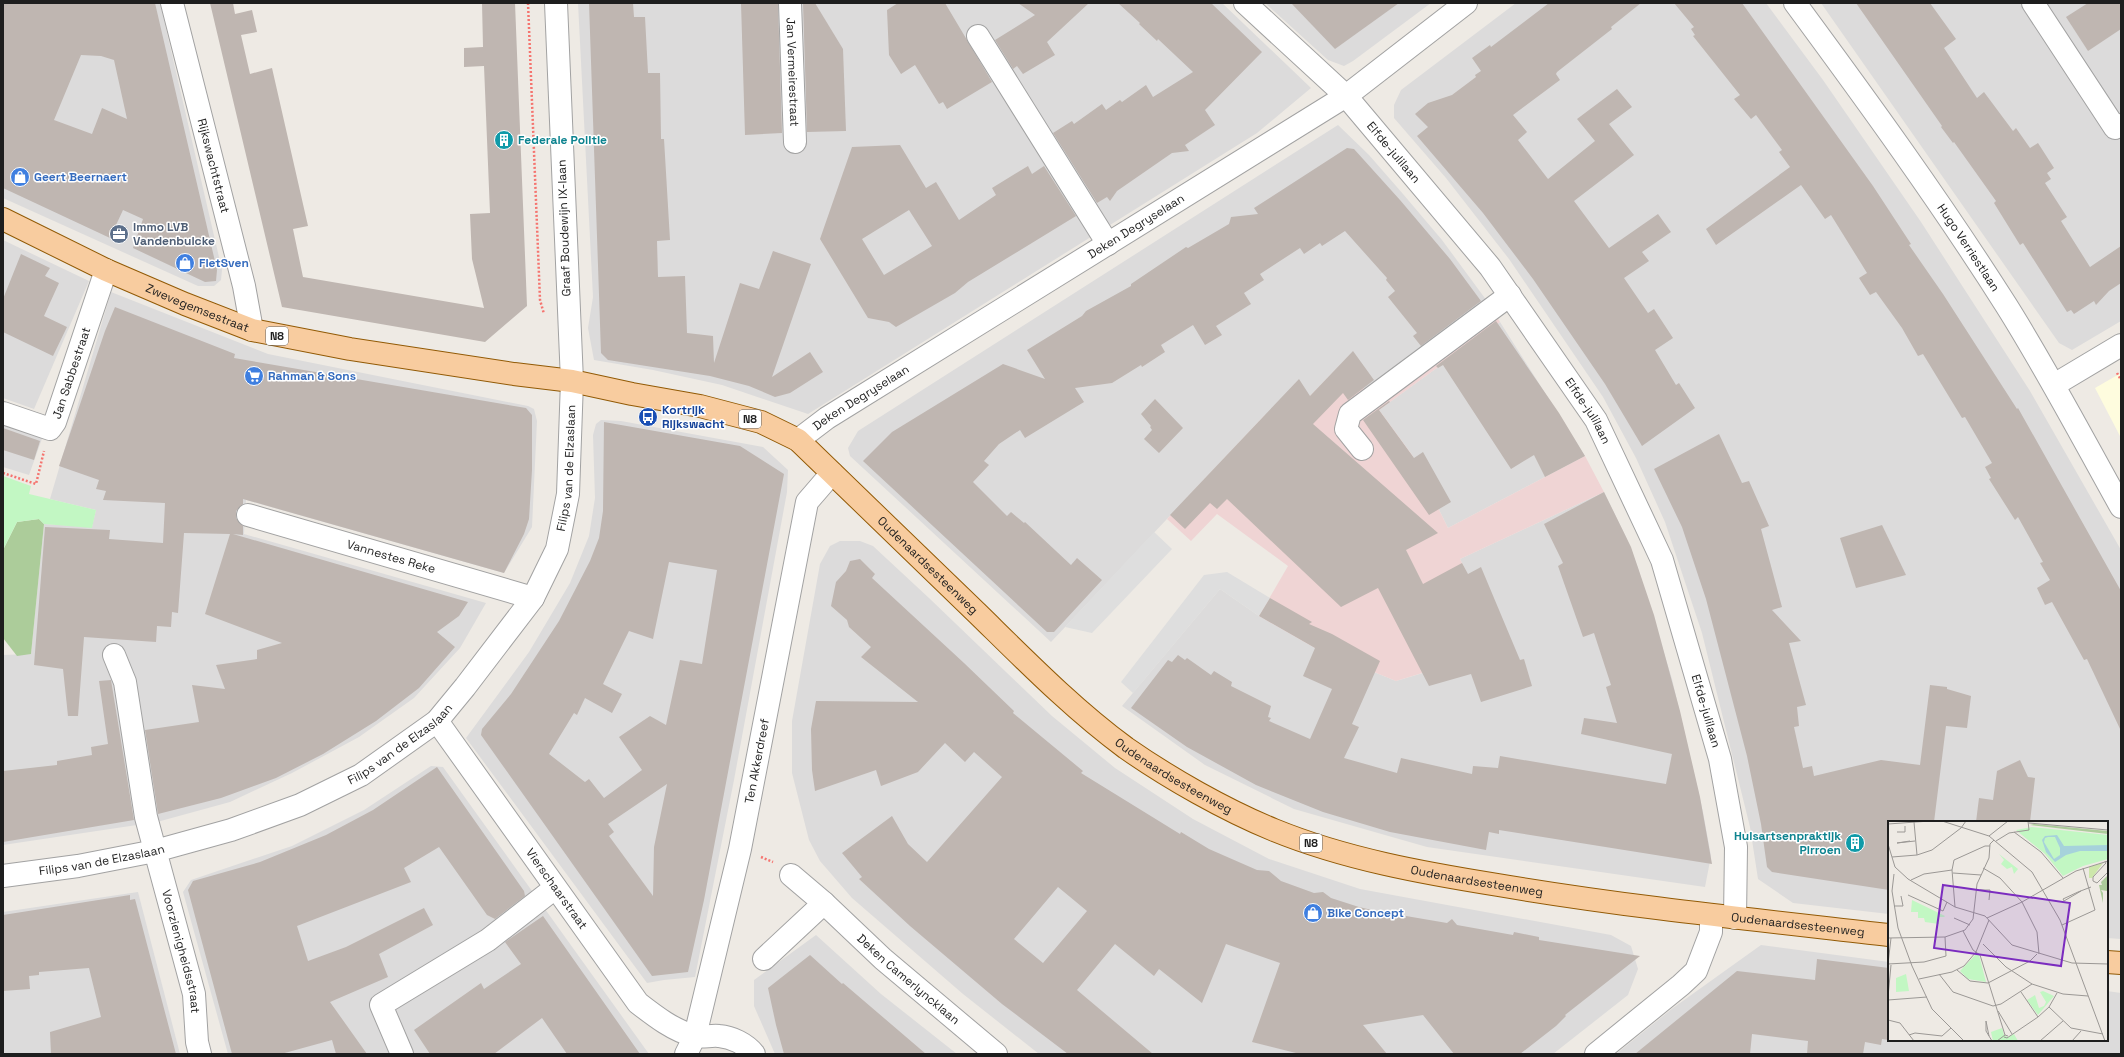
<svg xmlns="http://www.w3.org/2000/svg" width="2124" height="1057" font-family="'Space Grotesk',sans-serif">
<style>
.residential{fill:#dcdbdb}
.commercial{fill:#efd4d4}
.education{fill:#fefcde}
.forest{fill:#accc9a}
.park{fill:#c2f7c3}
.parking{fill:#dedede}
.building{fill:#bfb6b1;fill-rule:evenodd}
.lines{fill:none;stroke-linecap:round;stroke-linejoin:round}
.minor-casing{stroke:#a2a2a2;stroke-width:24}
.major-casing{stroke:#925a05;stroke-width:24}
.path{stroke:#f5746f;stroke-width:2.5;stroke-dasharray:2 2;stroke-linecap:butt}
.minor{stroke:#fff;stroke-width:22}
.major{stroke:#f8cc9f;stroke-width:22}
.labels{text-anchor:middle;dominant-baseline:central;stroke-width:3;stroke-linejoin:round;paint-order:stroke}
.shield{fill:#fff;stroke:#626262;stroke-width:1}
.shield-label{font-size:11px;font-weight:bold;fill:#1e1e1e}
.street-label{font-size:12px;fill:#1e1e1e;stroke:#fff}
.culture-label{font-size:12px;font-weight:bold;fill:#0d838f;stroke:#fff;text-anchor:start}
.shop-label{font-size:12px;font-weight:bold;fill:#366cbe;stroke:#fff;text-anchor:start}
.service-label{font-size:12px;font-weight:bold;fill:#4e5e75;stroke:#fff;text-anchor:start}
.transit-label{font-size:12px;font-weight:bold;fill:#164399;stroke:#fff;text-anchor:start}
.inset-road{fill:none;stroke:#9b9895;stroke-width:1}
.view{fill:#7b2cbf;fill-opacity:0.15;stroke:#7b2cbf;stroke-width:2}
.inset-edge{fill:none;stroke:#1e1e1e;stroke-width:2}
</style>
<rect width="100%" height="100%" fill="#eeeae4"/>
<g class="residential">
<path d="M3,3H160L222,270L221,280L214,286H198L3,198Z"/>
<path d="M578,3H1222L1311,88L1257,133L808,414L722,385L653,370L594,360L588,328L593,297Z"/>
<path d="M1265,3H1431L1353,61L1344,66L1328,60Z"/>
<path d="M1516,3H1766L1823,80L1921,222L2030,391L2121,550V939L2107,938V822H1889V914L1793,903L1758,879L1750,827L1702,633L1665,522L1636,458L1603,397L1509,259L1446,178L1394,118V105L1401,90Z"/>
<path d="M1821,3H2020L2024,9L2034,3H2121V321L2072,350L2059,343Z"/>
<path d="M1338,125L1369,155L1403,194L1442,240L1487,301L1364,390L1345,360L1280,427L1265,415L1051,642L850,456L848,448L858,431Z"/>
<path d="M3,240L89,281L34,409L3,398Z"/>
<path d="M111,292L268,354L528,406L534,409L537,421L532,527L504,573L246,500L244,534L486,603L460,648L414,698L359,737L292,773L230,802L157,822L3,845V655L31,654L44,524L92,527L96,510L50,499Z"/>
<path d="M1500,322L1585,456L1448,528L1412,455L1379,410Z"/>
<path d="M3,420L44,433L29,475L3,467Z"/>
<path d="M601,420L621,421L763,447L788,470L787,492L734,780L695,977L664,980L647,983L466,738L529,652L570,583L589,536L595,498L593,435L596,424Z"/>
<path d="M1604,492L1626,537L1638,568L1672,679L1703,812L1711,856L1705,887L1427,847L1294,809L1205,765L1122,706L1220,589L1259,616L1315,648L1396,681L1504,649L1460,559Z"/>
<path d="M840,541H860L873,546L929,598L1052,716L1115,768L1193,819L1269,859L1360,889L1611,935L1631,946L1638,969L1628,995L1553,1054H1039L963,994L852,898L820,861L809,840L792,773V721L820,564L830,546Z"/>
<path d="M431,766L443,767L649,1054H228L183,892L191,880L292,846L364,810Z"/>
<path d="M138,892L180,1054H3V912Z"/>
<path d="M816,935L881,994L957,1054H775L754,1006V980Z"/>
<path d="M1761,945L1889,962V1040H2107V991L2121,993V1054H1616L1673,1008Z"/>
</g>
<path class="commercial" d="M1487,301L1500,322L1379,410L1412,455L1448,528L1585,456L1604,492L1460,559L1504,648L1396,681L1315,648L1259,616L1288,566L1217,514L1191,541L1167,519L1265,415L1280,427L1345,360L1364,389Z"/>
<path class="education" d="M2121,373V438L2095,388Z"/>
<path class="forest" d="M39,519L44,524L31,654L17,656L3,638V550L17,522Z"/>
<path class="park" d="M3,476L31,486L29,494L96,510L92,528L44,524L39,519L17,522L3,550Z"/>
<g class="parking">
<path d="M1154,532L1172,549L1092,633L1065,627Z"/>
<path d="M1227,572L1270,598L1259,616L1220,589L1133,693L1121,682L1204,575Z"/>
</g>
<g class="building">
<path d="M3,3H155L217,270L216,281L205,282L133,248L143,219L123,210L110,238L3,188ZM81,55L101,56L114,60L127,119L102,108L92,134L54,120Z"/>
<path d="M210,3H233L235,14L252,10L257,32L241,35L250,74L272,68L308,226L293,229L303,277L484,308L472,259L470,214L490,213L484,66L464,67V48L483,47L482,3H515L527,306L485,342L282,307Z"/>
<path d="M589,3H633L634,17H645L648,73H660L661,139H664L670,240L657,241L658,277L685,276L687,333L713,336L714,363L740,283L759,289L773,251L811,264L772,377L810,352L823,372L790,393L775,397L749,386L710,376L608,360L601,353Z"/>
<path d="M741,3H778L782,133L745,135Z"/>
<path d="M803,3H815L843,49L846,131L807,132Z"/>
<path d="M898,3H945L992,82L947,109L943,102L939,104L915,65L901,74L889,55L887,10Z"/>
<path d="M1018,3H1089L1047,42L1055,55L1023,74L1017,66L1013,69L995,40L1035,15Z"/>
<path d="M1118,3H1211L1262,52L1205,110L1215,125L1185,145L1189,151L1172,153L1117,191L1110,201L1107,197L1097,203L1053,133L1072,121L1074,124L1102,104L1106,110L1120,100L1122,102L1146,85L1153,97L1193,72L1158,39L1157,41L1139,24L1140,23Z"/>
<path d="M1291,3H1399L1335,49Z"/>
<path d="M1549,3H1641L1611,27L1612,29L1557,72L1556,74L1560,80L1513,115L1527,132L1518,140L1548,179L1595,141L1577,119L1617,89L1632,107L1609,124L1634,155L1574,201L1609,248L1658,214L1671,232L1642,252L1649,261L1624,278L1648,313L1654,309L1673,338L1655,350L1676,385L1679,383L1695,408L1642,446L1605,384L1533,279L1483,213L1417,136L1428,127L1415,114L1428,103L1452,95L1476,77L1475,75L1481,71L1472,58L1490,45L1491,47Z"/>
<path d="M1674,3H1742L1873,186L1911,244L1909,245L1943,294L2017,409L2018,408L2121,591V731L2087,659L2084,660L2052,602L2045,605L2037,588L2050,580L2040,563L2043,562L2018,517L2015,520L1989,479L1991,478L1985,467L1992,463L1965,417L1962,418L1923,354L1918,356L1902,328L1876,292L1870,295L1859,278L1867,273L1831,215L1825,219L1801,185L1716,245L1706,229L1790,167L1779,152L1782,150L1756,115L1751,119L1734,99L1740,95L1693,36L1695,35L1691,29L1694,27Z"/>
<path d="M1856,3H1930L1956,39L1944,48L1977,98L1984,92L2013,131L2016,128L2030,148L2038,143L2054,168L2047,173L2051,179L2045,183L2067,217L2061,221L2090,267L2121,246V283L2109,291L2096,305L2094,301L2074,314L2071,310L2067,312L2023,243L2020,245L1994,203L1996,201L1954,142L1953,143L1941,127L1942,126Z"/>
<path d="M2088,3H2121V29L2088,51L2066,17Z"/>
<path d="M900,145L926,188L936,182L959,220L996,195L992,188L1028,166L1032,174L1044,166L1076,216L968,282L955,293L896,327L889,322L868,318L820,239L852,147ZM909,210L932,246L884,275L862,239Z"/>
<path d="M1347,148L1354,149L1400,200L1450,259L1481,301L1421,346L1413,336L1417,333L1388,297L1395,291L1386,280L1387,278L1345,231L1322,246L1320,243L1304,254L1300,248L1260,274L1264,280L1244,293L1251,304L1216,326L1222,335L1205,345L1193,325L1161,345L1165,352L1142,367L1141,365L1112,383L1075,388L1084,402L1025,438L1020,430L999,444L984,461L989,465L973,482L1007,516L1011,512L1024,523L1025,522L1071,565L1077,558L1102,580L1054,632H1047L863,461L892,432L1003,364L1045,379L1027,350L1082,316L1086,311L1131,286V284L1186,247L1188,248L1229,224L1231,217L1258,214L1254,208Z"/>
<path d="M21,254L50,268L45,276L59,283L44,316L67,327L53,356L3,332V299Z"/>
<path d="M115,307L235,354L234,358L526,408L532,415V470L529,519L524,534L504,573L243,499V504L236,511V518L243,526V535L233,534L468,602L459,616L437,632L455,647L419,688L376,721L323,754L276,778L221,798L158,814L145,730L199,722L192,685L225,689L216,665L257,659V650L282,643L205,614L230,534L184,533L178,613L172,612L171,627L157,626L156,642L84,637L78,716H68L63,669L34,665L45,527L110,530L109,539L163,543L165,503L103,500L106,491L96,489L99,480L59,466L105,331Z"/>
<path d="M1496,321L1559,413L1585,456L1545,477L1534,455L1511,469L1443,365L1438,368L1436,366Z"/>
<path d="M1353,351L1374,380L1348,400L1343,393L1313,424L1438,533L1406,550L1423,584L1462,563L1468,574L1481,567L1520,660L1524,659L1532,686L1481,702L1471,674L1429,686L1378,588L1341,607L1227,499L1217,509L1210,503L1185,529L1170,515L1299,379L1310,396Z"/>
<path d="M1155,399L1183,428L1159,453L1144,439L1152,430L1150,427L1151,426L1141,414Z"/>
<path d="M1389,401L1390,402L1379,410L1414,458L1423,452L1451,502L1429,515L1363,420Z"/>
<path d="M604,422L740,446L784,474L704,900L688,972L652,976L481,735L482,729L511,694L559,621L590,561L599,538L603,511ZM669,562L717,570L702,664L680,660L666,725L650,716L619,737L642,770L604,798L589,779L585,782L549,754L574,713L577,715L585,698L612,713L622,694L603,684L629,631L653,639ZM667,784L654,847L653,896L609,836L614,832L608,824Z"/>
<path d="M3,428L40,441L34,460L3,450Z"/>
<path d="M1719,434L1742,483L1749,481L1769,526L1761,529L1782,607L1772,610L1801,641L1789,643L1806,705L1797,707L1799,726L1794,727L1803,768L1812,766L1814,776L1881,760L1920,765L1930,685L1947,687V689L1971,696L1967,728L1946,726L1934,822H1889V890L1772,872L1767,867L1761,824L1747,756L1706,599L1682,527L1654,469Z"/>
<path d="M1604,492L1631,547L1654,615L1680,711L1700,797L1712,864L1499,830V834L1489,832L1486,850L1390,832L1323,812L1256,785L1187,747L1131,708L1168,660L1172,662L1178,655L1185,660L1187,658L1211,675L1214,671L1232,682L1231,686L1271,706L1268,717L1271,718L1269,721L1310,739L1332,689L1303,676L1315,648L1259,616L1270,598L1312,622L1309,624L1332,634L1380,661L1352,724L1359,727L1344,758L1397,773L1401,758L1472,774L1473,766L1498,768L1500,756L1666,784L1672,754L1581,734L1584,718L1617,723L1606,687L1611,685L1594,633L1583,637L1558,566L1563,563L1544,524Z"/>
<path d="M1882,525L1906,575L1856,588L1840,538Z"/>
<path d="M860,559L875,574L872,578L964,663L1014,711L1013,713L1083,771L1081,773L1180,834L1181,832L1209,849L1257,870L1269,871L1281,881L1314,893L1323,892L1331,898L1359,907L1406,918V916L1447,923L1452,919L1457,925L1513,935L1514,932L1539,937V940L1640,956L1565,1015L1566,1016L1556,1026L1520,1054H1454L1423,1015L1363,1025L1387,1054H1300L1252,1042L1280,963L1226,944L1202,1003L1159,969L1154,976L1115,944L1077,990L1153,1054H1068L1002,1004L910,926L859,879L862,877L842,853L892,816L908,844L927,862L1002,777L974,752L965,762L945,743L918,772L881,786L876,770L815,791L812,770L811,729L816,701L918,702L861,657L871,647L849,627L847,620L831,606L836,582L846,571L850,561ZM1058,887L1087,911L1043,963L1014,939Z"/>
<path d="M111,680L134,820L3,842V771L57,765V761L92,755L91,747L108,744L99,681Z"/>
<path d="M2020,760L2028,777L2035,778L2030,822H1976L1979,798L1993,800L1997,771Z"/>
<path d="M437,767L524,891L525,896L495,919L487,915L439,847L404,868L411,882L297,926L308,961L346,947L424,908L433,925L379,954L388,977L330,1002L367,1054H336L332,1040L281,1054H232L188,890L193,881L260,862L326,835L373,810Z"/>
<path d="M130,895V900L135,899L176,1054H51L50,1032L101,1017L89,968L39,972V975L29,976L30,989L3,991V915Z"/>
<path d="M543,916L640,1054H567L542,1018L494,1054H430L414,1030L481,983L484,989L521,964L505,942Z"/>
<path d="M810,955L842,984L843,983L926,1054H784L776,1025L768,988Z"/>
<path d="M1817,959L1889,968V1040L1882,1039L1881,1045L1865,1042L1863,1054H1807L1808,1041L1752,1034L1750,1054H1635L1737,971L1815,980Z"/>
</g>
<g class="lines">
<g class="minor-casing">
<g id="minor">
<path id="s1" d="M172,3L244,286L252,330"/>
<path id="s2" d="M790,3L795,142"/>
<path id="s3" d="M1245,3L1346,96L1490,267L1596,420L1662,560L1720,759L1736,847L1735,918"/>
<path id="s4" d="M1795,3C1868,102 1940,201 2006,305C2047,370 2083,439 2121,507"/>
<path d="M2033,3L2115,128L2121,125"/>
<path d="M978,36L1108,244"/>
<path d="M2054,385L2121,345"/>
<path id="s5" d="M3,413L50,429L55,422L106,270"/>
<path id="s6" d="M798,440L827,418L1346,96L1466,3"/>
<path d="M1362,449L1346,429L1350,414L1510,295"/>
<path id="s7" d="M248,515L533,598"/>
<path id="s8" d="M114,655L125,682L146,817L194,994L197,1042L200,1054"/>
<path id="s9" d="M437,721L638,1003C656,1017 673,1030 694,1036C702,1038 711,1035 719,1036C732,1037 746,1044 754,1054"/>
<path id="s10" d="M791,875L824,903L883,959L996,1054"/>
<path id="s11" d="M3,876L78,866L155,851L231,830L300,805L361,775L437,721L465,687L533,598L557,549L568,494L572,381L556,3"/>
<path d="M764,959L824,903"/>
<path d="M402,1054L381,1005L488,940L555,888"/>
<path id="s12" d="M686,1054L695,1036L740,849L807,502L832,473"/>
<path d="M1596,1054L1681,985L1696,971L1711,932V916"/>
</g>
</g>
<g class="major-casing">
<g id="major">
<path id="s13" d="M3,219L106,270L185,304L252,330L350,349L514,374L572,381L632,394L700,406L761,422L798,440C858,498 918,556 978,614C1025,660 1073,709 1126,748C1169,778 1225,810 1274,830C1345,859 1423,873 1498,885C1628,907 1758,920 1889,935"/>
<path d="M2107,962L2121,963"/>
</g>
</g>
<g class="path">
<path d="M528,3L540,300L544,314"/>
<path d="M2117,373L2121,380"/>
<path d="M3,473L36,484L44,451"/>
<path d="M761,857L773,862"/>
</g>
<use href="#minor" class="minor"/>
<use href="#major" class="major"/>
</g>
<defs>
<g id="building-disc" transform="scale(1)"><circle r="9.5" fill="#0f9aa8" stroke="#fff"/><path d="M-4-6H4V6H1V3H-1V6H-4ZM-2.5-4.3h1.7v1.8h-1.7ZM.8-4.3h1.7v1.8H.8ZM-2.5-1h1.7V.8h-1.7ZM.8-1h1.7V.8H.8Z" fill="#fff"/></g>
<g id="shop-disc" transform="scale(1)"><circle r="9.5" fill="#3f7fe0" stroke="#fff"/><path d="M-5-2.5h2.3a2.7 3.5 0 0 1 5.4 0H5L5.5 6h-11ZM-1.5-2.5h3a1.5 2.3 0 0 0-3 0Z" fill="#fff"/></g>
<g id="office-disc" transform="scale(1)"><circle r="9.5" fill="#5c6f8a" stroke="#fff"/><path d="M-6-3h4V-5.5h4V-3h4V5H-6ZM-1-4.5V-3h2v-1.5ZM-6 0V1H6V0Z" fill="#fff"/></g>
<g id="supermarket-disc" transform="scale(1)"><circle r="9.5" fill="#3f7fe0" stroke="#fff"/><path d="M-6-5.5h2.5l.6 2H6L4.5 2H-2.5L-4.4-4H-6ZM-1.5 3.2a1.3 1.3 0 1 0 .1 0ZM3 3.2a1.3 1.3 0 1 0 .1 0Z" fill="#fff"/></g>
<g id="bus-disc" transform="scale(1)"><circle r="9.5" fill="#1a4fb4" stroke="#fff"/><path d="M-5-6H5V4H4V6H2V4H-2V6H-4V4H-5ZM-3.5-4V0h7V-4ZM-3.5 1.2v1.5H-2V1.2ZM2 1.2v1.5H3.5V1.2Z" fill="#fff"/></g>
</defs>
<g fill-rule="evenodd">
<use href="#building-disc" x="504" y="140"/>
<use href="#shop-disc" x="20" y="177"/>
<use href="#office-disc" x="119" y="234"/>
<use href="#shop-disc" x="185" y="263"/>
<use href="#supermarket-disc" x="254" y="376"/>
<use href="#bus-disc" x="648" y="417"/>
<use href="#building-disc" x="1855" y="843"/>
<use href="#shop-disc" x="1313" y="913"/>
</g>
<g class="labels">
<g class="shield">
<rect x="266" y="327" width="22" height="18" rx="3"/>
<rect x="739" y="410" width="22" height="18" rx="3"/>
<rect x="1300" y="834" width="22" height="18" rx="3"/>
</g>
<g class="shield-label">
<text x="277" y="336">N8</text>
<text x="750" y="419">N8</text>
<text x="1311" y="843">N8</text>
</g>
<g class="street-label">
<text stroke="none"><textPath href="#s2" startOffset="69">Jan Vermeirestraat</textPath></text>
<text stroke="none"><textPath href="#s3" startOffset="211">Elfde-julilaan</textPath></text>
<text stroke="none"><textPath href="#s1" startOffset="168">Rijkswachtstraat</textPath></text>
<text stroke="none"><textPath href="#s6" startOffset="400">Deken Degryselaan</textPath></text>
<text transform="translate(564 228) rotate(-92)">Graaf Boudewijn IX-laan</text>
<text stroke="none"><textPath href="#s4" startOffset="300">Hugo Verriestlaan</textPath></text>
<text stroke="none"><textPath href="#s13" startOffset="214">Zwevegemsestraat</textPath></text>
<text stroke="none"><textPath href="#s5" startOffset="110">Jan Sabbestraat</textPath></text>
<text stroke="none"><textPath href="#s6" startOffset="76">Deken Degryselaan</textPath></text>
<text stroke="none"><textPath href="#s3" startOffset="535">Elfde-julilaan</textPath></text>
<text stroke="none"><textPath href="#s11" startOffset="760">Filips van de Elzaslaan</textPath></text>
<text stroke="none"><textPath href="#s7" startOffset="149">Vannestes Reke</textPath></text>
<text stroke="none"><textPath href="#s13" startOffset="1012">Oudenaardsesteenweg</textPath></text>
<text stroke="none"><textPath href="#s3" startOffset="859">Elfde-julilaan</textPath></text>
<text stroke="none"><textPath href="#s11" startOffset="424">Filips van de Elzaslaan</textPath></text>
<text stroke="none"><textPath href="#s12" startOffset="302">Ten Akkerdreef</textPath></text>
<text stroke="none"><textPath href="#s13" startOffset="1337">Oudenaardsesteenweg</textPath></text>
<text stroke="none"><textPath href="#s11" startOffset="100">Filips van de Elzaslaan</textPath></text>
<text stroke="none"><textPath href="#s13" startOffset="1661">Oudenaardsesteenweg</textPath></text>
<text stroke="none"><textPath href="#s9" startOffset="206">Vierschaarstraat</textPath></text>
<text stroke="none"><textPath href="#s13" startOffset="1985">Oudenaardsesteenweg</textPath></text>
<text stroke="none"><textPath href="#s8" startOffset="305">Voorzienigheidsstraat</textPath></text>
<text stroke="none"><textPath href="#s10" startOffset="157">Deken Camerlyncklaan</textPath></text>
</g>
<g class="culture-label">
<text x="518" y="140">Federale Politie</text>
<text x="1841" y="836" text-anchor="end">Huisartsenpraktijk<tspan x="1841" dy="14">Pirroen</tspan></text>
</g>
<g class="shop-label">
<text x="34" y="177">Geert Beernaert</text>
<text x="199" y="263">FietSven</text>
<text x="268" y="376">Rahman &amp; Sons</text>
<text x="1327" y="913">Bike Concept</text>
</g>
<g class="service-label">
<text x="133" y="227">Immo LVB<tspan x="133" dy="14">Vandenbulcke</tspan></text>
</g>
<g class="transit-label">
<text x="662" y="410">Kortrijk<tspan x="662" dy="14">Rijkswacht</tspan></text>
</g>
</g>
<g transform="translate(1888 821)">
<rect width="220" height="220" fill="#eeeae4"/>
<path d="M215,42L204,57H201V46Z" fill="#cde7ab"/>
<path d="M146,3L220,10V13L142,4ZM220,54L219,70L213,69L215,72V82L211,64H214L213,61Z" fill="#accc9a"/>
<path d="M144,6L220,14V38L195,45L175,55L157,33L128,9ZM111,33L130,48L126,53L124,46L119,48L113,43L116,39ZM24,79L57,95L56,96H51V103L37,101L36,97H30V91H23ZM89,132L91,134L98,161L80,158L72,150ZM18,153L21,170L8,171V157ZM155,170L166,175L150,194L139,179L147,174L151,187L156,185L158,181L152,171ZM114,207L116,214L120,216L126,213L130,220H105L103,211Z" fill="#c2f7c3"/>
<path d="M169,14L176,25L220,24V30H192L178,34L167,41L158,31L154,19L157,15ZM160,16H167L172,27V34L166,38L156,21L157,17Z" fill="#a6d2db" fill-rule="evenodd"/>
<path class="inset-road" d="M54,0L101,15L144,51L172,99L217,220M26,1L29,34M141,2L220,9M0,3L42,0M9,11H17V5M126,11L153,31L175,57M101,15L120,0M22,20L9,22L27,20M108,20L121,12L141,9L140,0M0,23L7,46L20,58L67,86L97,95L124,124L184,142L220,143M4,36L29,34L44,29L73,7L78,0M217,40L218,42L205,56V60L209,62L220,51M95,47L112,57L134,81L149,111L151,133M65,52L93,54M6,53L4,70L10,107L24,145L44,188L76,220M23,59L36,53L64,49M92,69H102L101,79M193,70L176,80L175,78L190,71L203,66M20,74L55,90L59,81M6,85H15L13,75M67,86L64,49L66,39L97,25H102M66,97L82,104M99,97L134,81L188,50L220,40M174,104L207,89L195,47M75,110L85,129L92,134L117,214M0,117L57,116L77,109L85,98L89,63L101,37L102,23L106,19M95,123L118,146L144,163L175,173L200,175M0,143L36,141L58,135L57,116M0,143L3,117M69,149L82,160L100,162L142,140L149,133M51,153L65,171L105,185L113,183L144,163M31,158L64,151L76,145L88,131L101,99M133,171L150,196M0,176L3,144M0,179L39,176M161,186L183,207L215,213M110,190L124,213M0,199L12,202L26,220M21,214L27,212L54,215L63,207M101,215L98,200V210L104,220M116,216L119,217L150,196L161,186L169,172M109,220L117,214L120,215M152,220L175,200M184,220L193,210"/>
<path class="view" d="M55,64L182,82L173,145L46,127Z"/>
<rect width="220" height="220" class="inset-edge"/>
</g>
<rect width="2124" height="1057" fill="none" stroke="#1e1e1e" stroke-width="8"/>
</svg>
